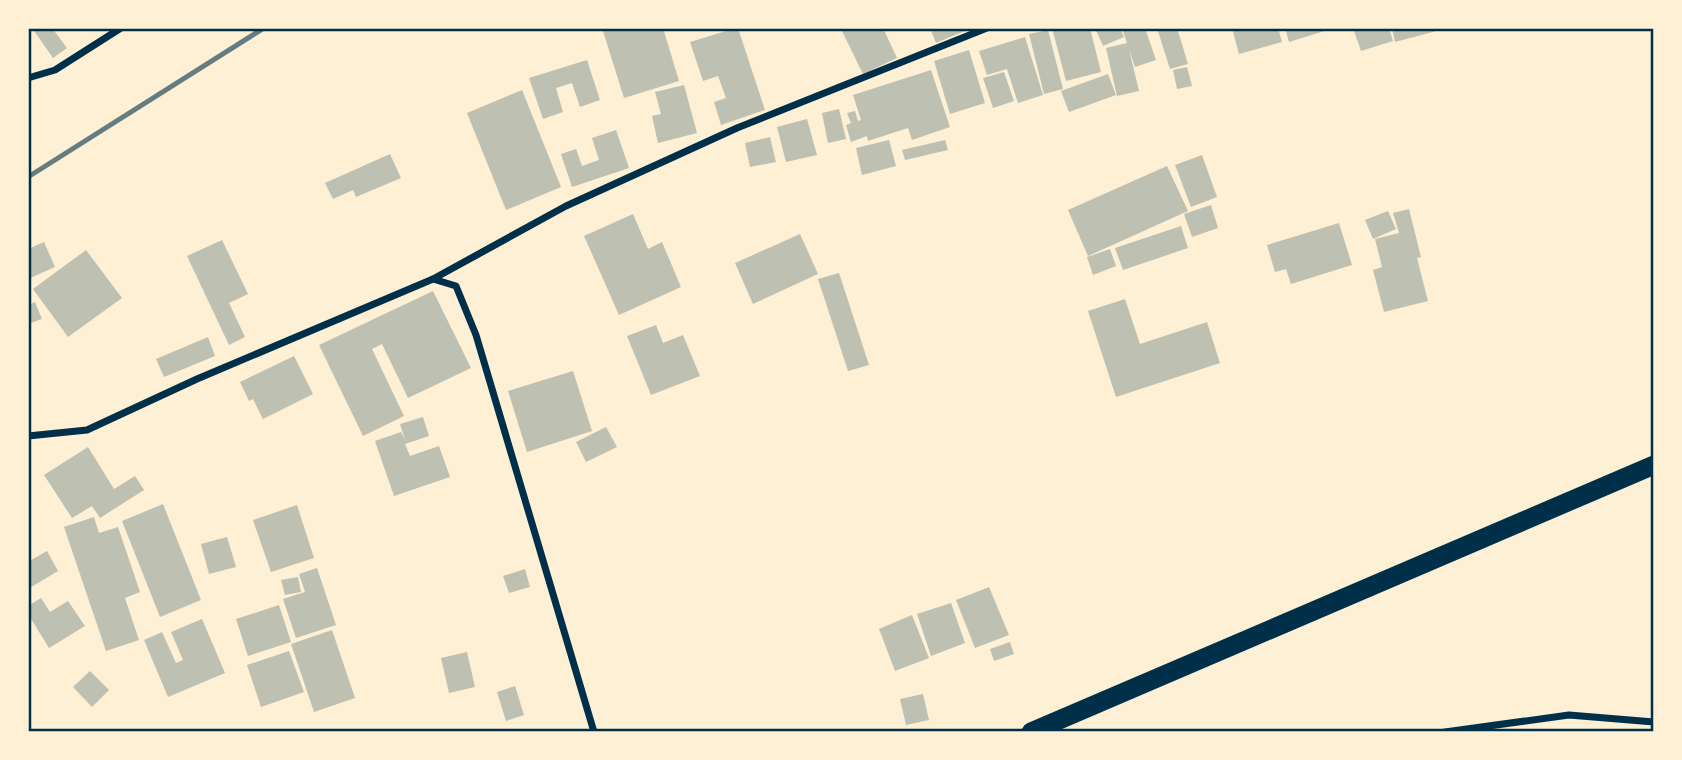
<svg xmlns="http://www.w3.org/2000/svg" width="1682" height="760" font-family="Ubuntu,sans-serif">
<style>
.building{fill:#bec0b2}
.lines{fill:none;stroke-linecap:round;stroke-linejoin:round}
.minor{stroke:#003049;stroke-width:7}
.trunk{stroke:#003049;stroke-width:19}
.rail{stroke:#657d81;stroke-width:5}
.neatline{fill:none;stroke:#003049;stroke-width:2.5}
</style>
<rect width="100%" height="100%" fill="#fdf0d5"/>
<g class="building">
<path d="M32,28H52L67,48L53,58Z"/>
<path d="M612,28H663L679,81L624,98L603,31Z"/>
<path d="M736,28H738L765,110L721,125L714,102L726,98L718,76L703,81L690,42Z"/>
<path d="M843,28H883L897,58L863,74L841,29Z"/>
<path d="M930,28H966L967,30L936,43Z"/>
<path d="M1052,28H1090L1101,72L1066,81Z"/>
<path d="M1095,28H1120L1124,37L1103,46Z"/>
<path d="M1122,28H1145L1156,60L1135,67L1129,49L1139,91L1117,96L1106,48L1127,43Z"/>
<path d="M1157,28H1177L1188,64L1170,69Z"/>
<path d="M1232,28H1278L1282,42L1239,54Z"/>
<path d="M1285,28H1331V29L1289,42Z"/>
<path d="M1353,28H1389L1393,41L1361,51Z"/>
<path d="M1392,28H1444V29L1395,42Z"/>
<path d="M1048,30L1063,89L1044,94L1029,34Z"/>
<path d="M1025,37L1043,95L1018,103L1007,69L987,75L979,51Z"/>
<path d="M969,50L985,103L950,114L934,61Z"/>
<path d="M587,60L600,100L580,107L572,83L556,88L563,112L543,119L529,78Z"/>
<path d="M1187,67L1192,86L1177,89L1173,70Z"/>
<path d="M931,70L950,127L912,140L908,128L868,141L867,136L851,142L846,125L851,123L847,113L855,111L858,121L861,120L853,95Z"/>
<path d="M1004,72L1014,101L993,108L983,78Z"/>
<path d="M1108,74L1116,95L1069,112L1061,91Z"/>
<path d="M684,85L697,133L658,143L652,116L661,114L655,92Z"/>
<path d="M522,90L561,187L506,210L467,113Z"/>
<path d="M839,109L846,139L828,143L822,113Z"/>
<path d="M807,119L817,155L786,162L777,127Z"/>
<path d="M616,130L629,168L572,187L561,154L576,149L582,166L599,160L592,138Z"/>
<path d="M770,137L776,162L750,167L745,143Z"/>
<path d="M889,140L896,166L862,175L856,148Z"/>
<path d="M945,140L948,150L905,160L902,150Z"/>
<path d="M390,154L401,178L356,197L353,190L333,199L325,183Z"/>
<path d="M1202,155L1217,197L1191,207L1175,165Z"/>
<path d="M1167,166L1188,211L1088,256L1068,210Z"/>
<path d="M1211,205L1218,228L1192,237L1184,214Z"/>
<path d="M1409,209L1421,257L1417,258L1428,301L1384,312L1373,270L1382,267L1375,239L1399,233L1393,213Z"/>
<path d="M1388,211L1396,229L1373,239L1365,220Z"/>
<path d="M633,214L648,249L662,242L681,287L619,315L584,236Z"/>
<path d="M1339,223L1352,265L1291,284L1286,269L1275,272L1267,245Z"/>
<path d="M1181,226L1188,248L1123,270L1115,248Z"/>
<path d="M800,234L818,274L753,304L735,263Z"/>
<path d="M222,240L248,294L229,303L245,337L229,345L187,256Z"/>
<path d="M44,242L55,267L28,279V249Z"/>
<path d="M1110,249L1116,266L1093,275L1087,257Z"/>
<path d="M86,250L122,298L68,337L33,289Z"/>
<path d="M839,273L869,365L848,371L818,279Z"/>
<path d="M433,291L471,368L408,398L382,344L372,349L404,416L363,436L319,345Z"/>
<path d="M1125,299L1140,344L1207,322L1220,363L1116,397L1088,311Z"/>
<path d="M35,302L42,319L28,324V305Z"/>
<path d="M656,325L663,343L683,335L700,376L651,395L627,336Z"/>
<path d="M208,337L215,356L164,377L156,359Z"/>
<path d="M294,356L313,394L263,419L253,399L249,401L240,382Z"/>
<path d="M573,371L592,431L527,452L508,391Z"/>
<path d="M423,417L429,436L405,444L410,456L439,446L450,477L394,496L375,441L401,432L405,440L400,424Z"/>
<path d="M606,427L617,447L586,462L576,442Z"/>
<path d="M88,447L114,489L135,476L144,490L100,518L92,506L72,518L44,475Z"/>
<path d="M163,504L201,600L160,617L122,521Z"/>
<path d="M297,505L314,558L271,572L253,520Z"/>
<path d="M94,517L99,533L118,527L140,592L125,598L139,640L106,651L64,527Z"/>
<path d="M227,537L236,567L209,574L201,544Z"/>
<path d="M47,551L58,571L28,589V562Z"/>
<path d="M317,568L336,625L296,638L283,599L305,592L299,574Z"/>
<path d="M525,569L530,587L509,593L503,576Z"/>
<path d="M298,577L301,592L285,595L281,580Z"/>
<path d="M989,587L1009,635L975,648L956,600Z"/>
<path d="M41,598L50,612L68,601L85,626L49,648L28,614V606Z"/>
<path d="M951,603L965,643L931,656L917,614Z"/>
<path d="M279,605L291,642L248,656L236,619Z"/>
<path d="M912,615L929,658L895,671L879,629Z"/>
<path d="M202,619L225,673L168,697L144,640L162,632L176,663L183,660L171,632Z"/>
<path d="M332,630L355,698L314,712L291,644Z"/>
<path d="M1010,642L1014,654L994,661L990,649Z"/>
<path d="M289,651L304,692L261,707L247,665Z"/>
<path d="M467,652L475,687L449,693L441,658Z"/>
<path d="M90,671L109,690L92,707L73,687Z"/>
<path d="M515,686L524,715L506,721L497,692Z"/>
<path d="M923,694L929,720L906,725L900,699Z"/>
</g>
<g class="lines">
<g class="minor">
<path d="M28,78L55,70L121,28"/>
<path d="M433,279L456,286L476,335L594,732"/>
<path d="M28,436L87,430L197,379L433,279L566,206L737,128L987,28"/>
<path d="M1445,732L1569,715L1654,722"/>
</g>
<path class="trunk" d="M1031,732L1654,465"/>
<path class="rail" d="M28,177L264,28"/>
</g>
<rect width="1682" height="760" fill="none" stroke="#fdf0d5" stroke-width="60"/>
<rect x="30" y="30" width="1622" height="700" class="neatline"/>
</svg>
